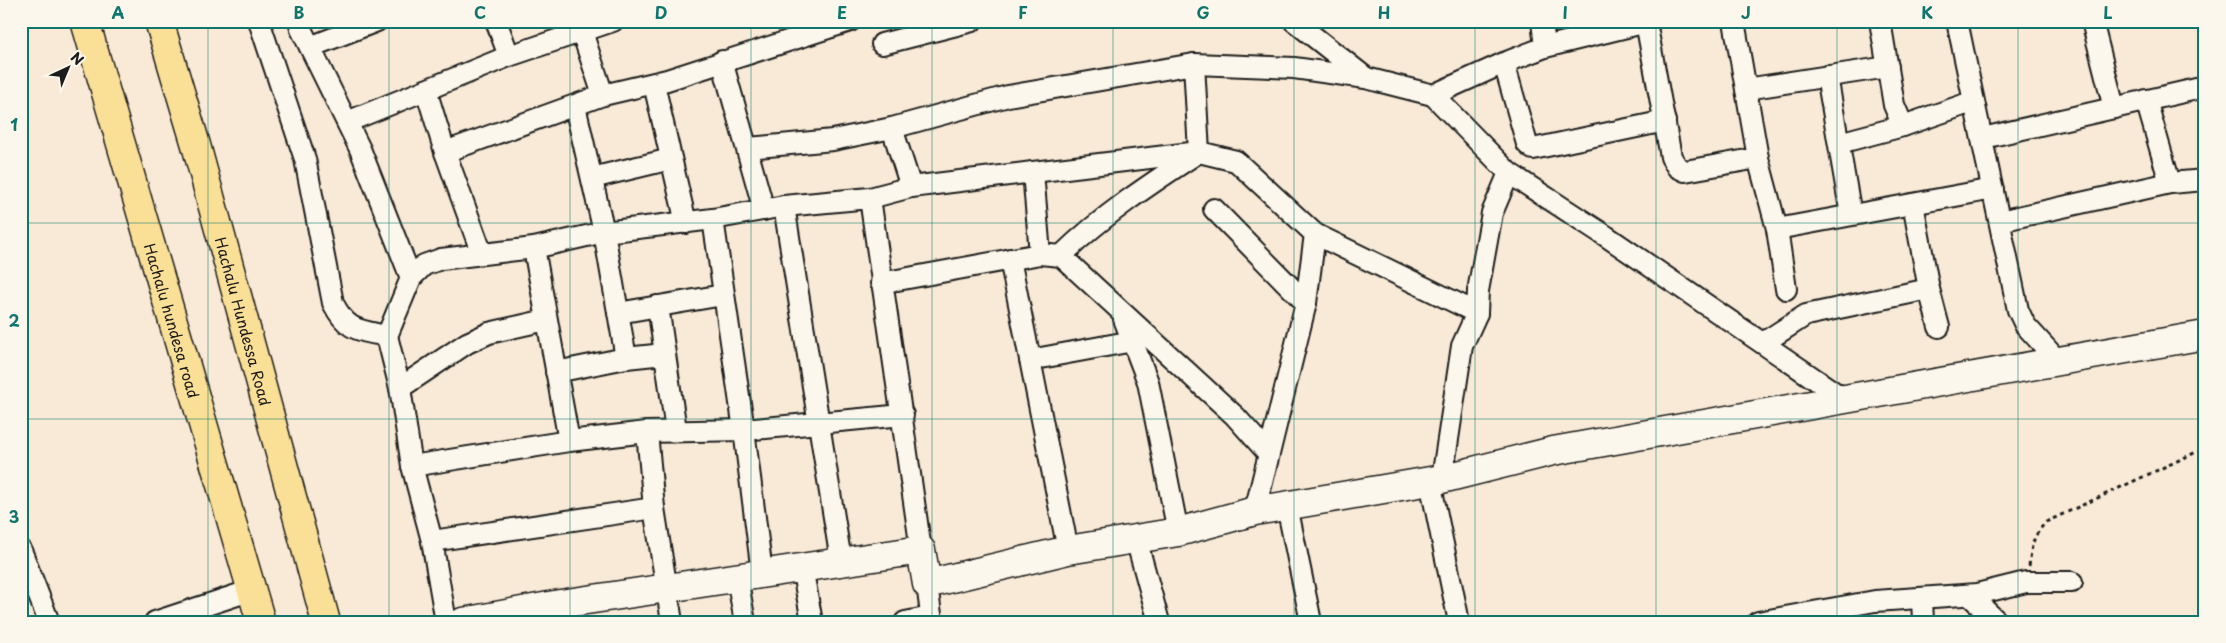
<svg xmlns="http://www.w3.org/2000/svg" width="2226" height="643" font-family="'Playpen Sans',sans-serif">
<style>
.lines{fill:none;stroke-linecap:round;stroke-linejoin:round}
.street-casing{stroke:#1c1c1c;stroke-width:24}
.secondary-casing{stroke:#1c1c1c;stroke-width:31}
.primary-casing{stroke:#1c1c1c;stroke-width:31}
.path{stroke:#1c1c1c;stroke-width:3;stroke-dasharray:4 4;stroke-linecap:butt}
.street{stroke:#fbf7ec;stroke-width:20}
.secondary{stroke:#fbf7ec;stroke-width:28}
.primary{stroke:#fadf96;stroke-width:28}
.grid{fill:none;stroke:#0f766e;stroke-width:1;stroke-opacity:0.55}
.labels{text-anchor:middle;dominant-baseline:central;stroke-width:5;stroke-linejoin:round;paint-order:stroke}
.street-label{font-size:15px;fill:#1c1c1c;stroke:#fbf7ec}
.neatline{fill:none;stroke:#0f766e;stroke-width:2}
.grid-label{font-size:16px;text-anchor:middle;font-weight:bold;fill:#0f766e}
</style>
<rect width="100%" height="100%" fill="#f8ead6"/>
<filter id="ink" filterUnits="userSpaceOnUse"><feTurbulence type="fractalNoise" baseFrequency=".02" numOctaves="2"/><feDisplacementMap in="SourceGraphic" scale="10" xChannelSelector="R" yChannelSelector="G"/><feConvolveMatrix kernelMatrix="1 2 1 2 8 2 1 2 1" color-interpolation-filters="sRGB"/></filter>
<g filter="url(#ink)">
<g class="lines">
<g class="street-casing">
<g id="street">
<path d="M259,21L305,159L333,303C347,331 358,330 387,336L400,388L412,466L432,541L446,622"/>
<path d="M299,21L301,29L360,149L411,278"/>
<path d="M496,21L509,56"/>
<path d="M1294,21L1366,78"/>
<path d="M1542,21L1545,47"/>
<path d="M1734,21L1758,158L1777,229L1786,289"/>
<path d="M1880,21L1894,105L1903,126L1972,102"/>
<path d="M1957,21L2018,310L2025,325L2058,361"/>
<path d="M2092,21L2114,108"/>
<path d="M1646,22L1671,157L1677,167L1685,171L1758,158"/>
<path d="M582,32L603,95"/>
<path d="M882,44L972,21"/>
<path d="M310,47L377,21"/>
<path d="M722,61L764,210"/>
<path d="M1504,63L1527,144L1533,149L1665,121"/>
<path d="M1827,76L1851,215"/>
<path d="M654,84L686,223"/>
<path d="M1746,89L1888,67"/>
<path d="M426,90L445,152"/>
<path d="M1433,95L1509,173L1606,236L1844,399"/>
<path d="M2146,100L2170,183"/>
<path d="M575,106L604,232L626,358"/>
<path d="M347,122L509,56L613,21"/>
<path d="M892,128L911,187"/>
<path d="M1983,138L2205,87"/>
<path d="M1839,143L1903,126"/>
<path d="M748,148L833,140L892,128L1008,96L1194,64L1294,68L1366,78L1433,95L1504,63L1545,47L1651,21"/>
<path d="M1033,172L1199,152L1194,64"/>
<path d="M592,178L671,159"/>
<path d="M870,198L911,187L1033,172L1040,254"/>
<path d="M1913,204L1929,289"/>
<path d="M784,206L841,561"/>
<path d="M1214,209L1306,303"/>
<path d="M713,219L744,430L762,573"/>
<path d="M2000,221L2170,183L2205,180"/>
<path d="M1777,229L1993,189"/>
<path d="M534,248L569,441"/>
<path d="M482,254L445,152L603,95L667,80L850,21"/>
<path d="M1061,256C1103,215 1150,184 1199,152L1236,161L1315,234L1477,313"/>
<path d="M1010,259L1068,550"/>
<path d="M881,283L1040,254L1061,256L1235,416L1268,453"/>
<path d="M658,306L676,430"/>
<path d="M618,313L723,295"/>
<path d="M1124,319L1148,382L1178,532"/>
<path d="M387,336L411,278L424,265L441,259L534,248L604,232L713,219L784,206L870,198L921,550"/>
<path d="M1763,343L1806,315L1929,289L1939,327"/>
<path d="M1030,360L1133,341"/>
<path d="M556,372L626,358L664,354"/>
<path d="M400,388L467,343L489,333L546,320"/>
<path d="M647,432L654,508L672,622"/>
<path d="M412,466L569,441L647,432L744,430L903,415"/>
<path d="M1442,479L1462,346L1477,313L1478,291L1492,213L1509,173"/>
<path d="M1430,481L1459,622"/>
<path d="M1287,506L1311,622"/>
<path d="M1255,511L1306,303L1315,234"/>
<path d="M1136,539L1159,622"/>
<path d="M432,541L654,508"/>
<path d="M21,550L49,622"/>
<path d="M802,567L812,622"/>
<path d="M737,577L745,622"/>
<path d="M927,584L932,622"/>
<path d="M1969,595L1998,622"/>
<path d="M1922,598L1923,622"/>
<path d="M560,604L563,622"/>
<path d="M155,622L252,590"/>
<path d="M905,622L931,617"/>
<path d="M1758,622L1875,601L1977,594L2026,582H2072"/>
</g>
</g>
<g class="secondary-casing">
<path id="secondary" d="M463,622L560,604L921,550L927,584L1068,550L1178,532L1255,511L1442,479L1553,451L2205,335"/>
</g>
<g class="primary-casing">
<g id="primary">
<path id="s1" d="M85,21L261,622"/>
<path id="s2" d="M159,21L196,145L326,622"/>
</g>
</g>
<path class="path" d="M2029,566C2032,545 2031,539 2046,522L2205,448"/>
<use href="#street" class="street"/>
<use href="#secondary" class="secondary"/>
<use href="#primary" class="primary"/>
</g>
</g>
<path class="grid" d="M208,21V622M389,21V622M570,21V622M751,21V622M932,21V622M1113,21V622M1294,21V622M1475,21V622M1656,21V622M1837,21V622M2018,21V622M21,223H2205M21,419H2205"/>
<g class="labels">
<g class="street-label">
<text stroke="none"><textPath href="#s2" startOffset="312">Hachalu Hundessa Road</textPath></text>
<text stroke="none"><textPath href="#s1" startOffset="312">Hachalu hundesa road</textPath></text>
</g>
</g>
<rect width="2226" height="643" fill="none" stroke="#fbf7ec" stroke-width="55"/>
<g transform="translate(68 68) rotate(44)" stroke="#fbf7ec" stroke-width="4" paint-order="stroke">
<path d="M0-4L9 19L0 12L-9 19Z" fill="#1c1c1c"/>
<text y="-8" font-size="14" font-weight="bold" text-anchor="middle" fill="#1c1c1c">N</text>
</g>
<rect x="28" y="28" width="2170" height="588" class="neatline"/>
<g class="grid-label">
<text x="118" y="19">A</text>
<text x="299" y="19">B</text>
<text x="480" y="19">C</text>
<text x="661" y="19">D</text>
<text x="842" y="19">E</text>
<text x="1023" y="19">F</text>
<text x="1203" y="19">G</text>
<text x="1384" y="19">H</text>
<text x="1565" y="19">I</text>
<text x="1746" y="19">J</text>
<text x="1927" y="19">K</text>
<text x="2108" y="19">L</text>
<text x="14" y="131">1</text>
<text x="14" y="327">2</text>
<text x="14" y="523">3</text>
</g>
</svg>
